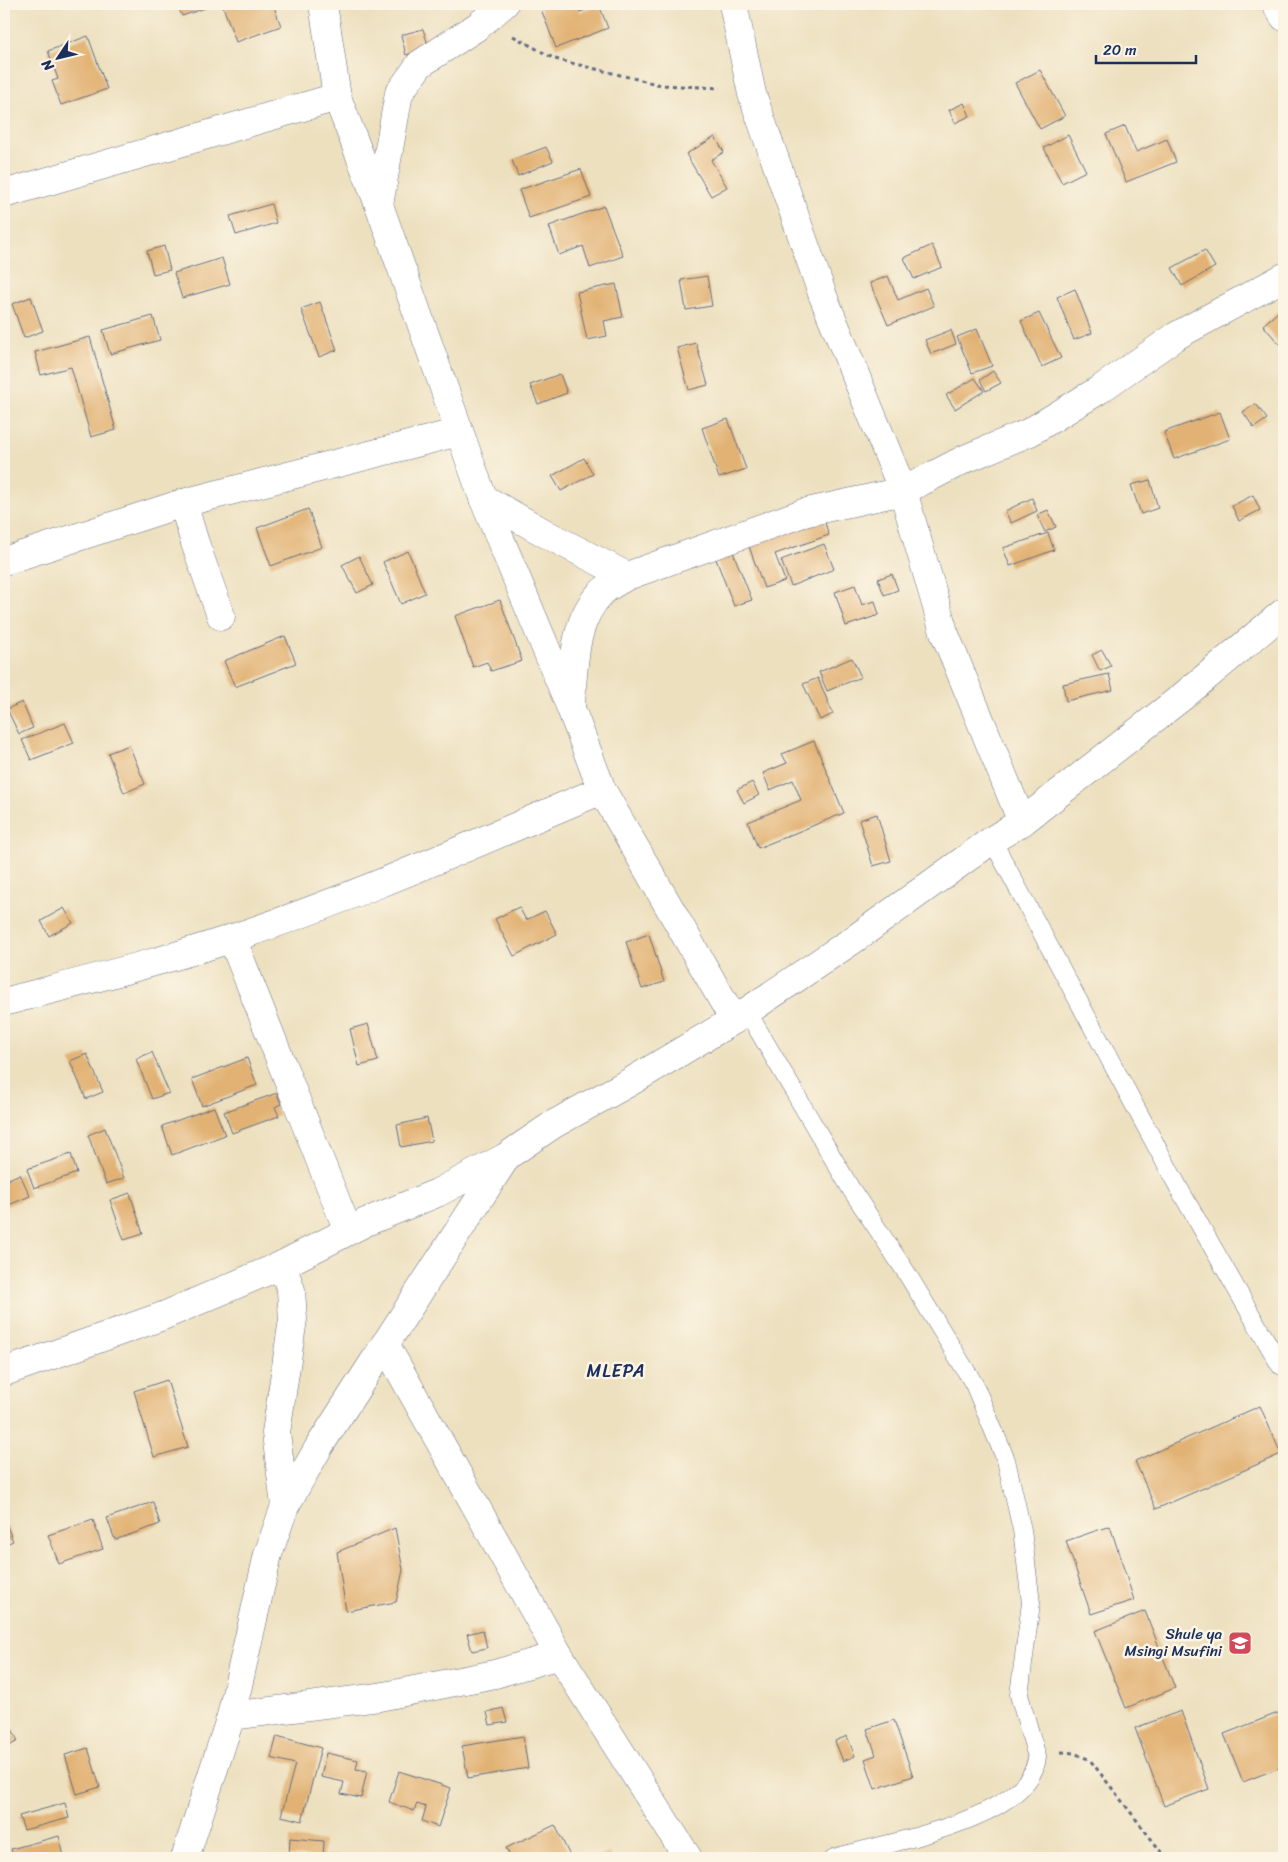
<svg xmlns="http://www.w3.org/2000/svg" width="1288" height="1862" font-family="Sriracha,sans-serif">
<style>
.building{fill:#e2b274}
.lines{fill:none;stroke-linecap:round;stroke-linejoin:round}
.service-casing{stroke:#646d80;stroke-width:19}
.minor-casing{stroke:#646d80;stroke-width:29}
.path{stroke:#646d80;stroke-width:3;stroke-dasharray:4 4;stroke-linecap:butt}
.service{stroke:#fff;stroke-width:18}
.minor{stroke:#fff;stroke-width:28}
.labels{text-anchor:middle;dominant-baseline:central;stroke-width:5;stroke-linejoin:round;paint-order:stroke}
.poi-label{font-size:15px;fill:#1b2f5e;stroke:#fcf5e5;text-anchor:end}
.quarter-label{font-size:18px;letter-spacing:1px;fill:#1b2f5e;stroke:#fcf5e5}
</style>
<rect width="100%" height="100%" fill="#fcf5e5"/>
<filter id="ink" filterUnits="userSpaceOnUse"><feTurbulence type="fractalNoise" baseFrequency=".02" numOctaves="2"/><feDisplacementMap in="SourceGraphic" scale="10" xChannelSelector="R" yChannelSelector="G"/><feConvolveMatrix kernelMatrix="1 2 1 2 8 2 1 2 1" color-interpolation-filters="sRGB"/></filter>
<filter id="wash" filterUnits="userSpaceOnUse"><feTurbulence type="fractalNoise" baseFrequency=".0096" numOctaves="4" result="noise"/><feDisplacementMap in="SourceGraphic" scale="20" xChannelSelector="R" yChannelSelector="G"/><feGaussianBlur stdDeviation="1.12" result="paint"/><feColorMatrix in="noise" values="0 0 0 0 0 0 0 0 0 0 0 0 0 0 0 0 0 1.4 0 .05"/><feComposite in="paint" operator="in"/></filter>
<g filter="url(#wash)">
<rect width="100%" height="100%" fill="#ede0bf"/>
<g id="blocks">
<g class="building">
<path d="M96,4H110L98,8Z"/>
<path d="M177,4H217L182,16Z"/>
<path d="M222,4H273L281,26L236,42Z"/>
<path d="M539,4H577L580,12L599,5L608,28L556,48Z"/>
<path d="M423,29L429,48L406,55L401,35Z"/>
<path d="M88,36L107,89L61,105L52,81L58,79L48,51Z"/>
<path d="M1040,70L1065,116L1040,129L1015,83Z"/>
<path d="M964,103L970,116L955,123L949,110Z"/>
<path d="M1125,126L1136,152L1167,139L1176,162L1126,182L1106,134Z"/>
<path d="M1068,135L1086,171L1062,183L1044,148Z"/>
<path d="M715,137L724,152L711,160L727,187L711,196L686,154Z"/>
<path d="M546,147L553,161L518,176L512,160Z"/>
<path d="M581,169L591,197L529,218L519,190Z"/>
<path d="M271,204L276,223L236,235L230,216Z"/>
<path d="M604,206L623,256L590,268L583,246L559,255L549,226Z"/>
<path d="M932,245L942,267L914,279L904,258Z"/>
<path d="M164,246L170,270L153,274L147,251Z"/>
<path d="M1205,250L1215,267L1182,286L1172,268Z"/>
<path d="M222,258L230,284L182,298L174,273Z"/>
<path d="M707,276L712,306L686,310L681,280Z"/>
<path d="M888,276L898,300L926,288L934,306L888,325L870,283Z"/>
<path d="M616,284L623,317L604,321L607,336L587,340L577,292Z"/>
<path d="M1075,289L1092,333L1074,340L1057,297Z"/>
<path d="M31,297L43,331L24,338L12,304Z"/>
<path d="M320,302L337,350L319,357L301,309Z"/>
<path d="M1284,307V340L1279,344L1263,325Z"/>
<path d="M1039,313L1061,358L1042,367L1021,321Z"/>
<path d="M153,316L160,340L110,354L103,330Z"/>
<path d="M977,329L992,366L972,373L957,337Z"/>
<path d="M951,330L956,344L931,354L925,340Z"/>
<path d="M90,337L116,430L91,437L71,367L41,375L35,352Z"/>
<path d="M696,343L708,385L689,390L677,348Z"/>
<path d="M993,371L1001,383L986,391L980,380Z"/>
<path d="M560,374L567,393L538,404L530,385Z"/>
<path d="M975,378L984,391L955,409L946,395Z"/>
<path d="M1256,404L1267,419L1254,428L1243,412Z"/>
<path d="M1220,412L1230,439L1174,459L1164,432Z"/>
<path d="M728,419L746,469L719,478L702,428Z"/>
<path d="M584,458L593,474L561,491L552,476Z"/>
<path d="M1150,480L1158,508L1141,514L1131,485Z"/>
<path d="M1253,495L1260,510L1239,521L1232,506Z"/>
<path d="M1032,498L1037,511L1011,523L1005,511Z"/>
<path d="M308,509L322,547L271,566L257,528Z"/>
<path d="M1048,510L1056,527L1045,532L1037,515Z"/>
<path d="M822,514L829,535L775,554L785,581L764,588L747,541Z"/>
<path d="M1048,533L1054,550L1010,566L1003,548Z"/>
<path d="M824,544L834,569L791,586L781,560Z"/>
<path d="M731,547L752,600L734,606L714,554Z"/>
<path d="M408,551L425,593L401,604L383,562Z"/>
<path d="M359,556L373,585L357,593L342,565Z"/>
<path d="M892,574L898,590L884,595L878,579Z"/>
<path d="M855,585L862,605L875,601L879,615L846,626L835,592Z"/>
<path d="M500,600L522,661L491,671L487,662L473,667L455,616Z"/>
<path d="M285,636L296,663L235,687L224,661Z"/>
<path d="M1102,650L1111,666L1100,671L1092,655Z"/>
<path d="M852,658L861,677L827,691L819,672Z"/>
<path d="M1109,674L1113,690L1066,701L1063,684Z"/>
<path d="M818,678L833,714L820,720L803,684Z"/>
<path d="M22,702L33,728L19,734L7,709Z"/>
<path d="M65,723L74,743L31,760L22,740Z"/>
<path d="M814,741L844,813L758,848L748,822L801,800L793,780L770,790L763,773L787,763L782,754Z"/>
<path d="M129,745L145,784L124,793L108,753Z"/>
<path d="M752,782L759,795L744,803L737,790Z"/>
<path d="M877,814L891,861L873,866L859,820Z"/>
<path d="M519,907L526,920L545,911L557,934L514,956L495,919Z"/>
<path d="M64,908L73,923L49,936L41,921Z"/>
<path d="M649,934L664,982L642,989L626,942Z"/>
<path d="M368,1024L378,1061L359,1066L350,1029Z"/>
<path d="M152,1052L169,1093L152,1099L136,1059Z"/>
<path d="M87,1054L103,1092L86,1099L70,1061Z"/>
<path d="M247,1058L257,1085L202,1106L192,1079Z"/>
<path d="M277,1093L281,1104L275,1107L279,1116L232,1133L224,1112Z"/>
<path d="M214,1107L225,1135L172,1155L162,1126Z"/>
<path d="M427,1118L432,1141L401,1147L397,1125Z"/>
<path d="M105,1128L124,1178L106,1184L88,1135Z"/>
<path d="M71,1154L77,1173L34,1188L27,1169Z"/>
<path d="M20,1174L30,1196L4,1207V1181Z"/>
<path d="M130,1193L143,1234L124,1240L110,1200Z"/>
<path d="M167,1380L188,1447L154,1457L134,1391Z"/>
<path d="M1260,1406L1281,1454L1156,1509L1135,1461Z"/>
<path d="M153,1502L160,1524L115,1540L107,1518Z"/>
<path d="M93,1520L103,1549L59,1564L48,1535Z"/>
<path d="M6,1524L13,1541L4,1545V1525Z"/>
<path d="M1110,1526L1134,1600L1091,1614L1066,1541Z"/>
<path d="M395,1528L403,1570L396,1602L346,1611L337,1552Z"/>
<path d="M1145,1611L1175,1688L1126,1708L1095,1631Z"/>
<path d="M483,1630L487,1648L472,1651L467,1634Z"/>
<path d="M503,1708L507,1722L490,1725L487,1712Z"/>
<path d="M1181,1711L1209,1789L1164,1806L1135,1728Z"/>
<path d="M1283,1711L1284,1766L1243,1782L1224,1734Z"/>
<path d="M4,1713L18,1741L4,1749Z"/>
<path d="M894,1720L913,1776L875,1789L865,1759L876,1755L867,1729Z"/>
<path d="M277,1736L321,1748L302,1821L281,1816L295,1764L271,1758Z"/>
<path d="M523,1736L528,1768L468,1778L462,1746Z"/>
<path d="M847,1736L855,1756L843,1761L835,1741Z"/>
<path d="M88,1748L100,1787L77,1794L65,1755Z"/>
<path d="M326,1753L358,1760L356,1769L367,1771L361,1798L341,1794L344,1782L321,1777Z"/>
<path d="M399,1771L451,1788L438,1827L422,1821L426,1807L417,1804L414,1811L389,1802Z"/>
<path d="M65,1803L69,1818L24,1830L19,1816Z"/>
<path d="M555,1825L571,1858H543L542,1856L537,1858H511L506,1848Z"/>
<path d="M59,1836L64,1856L14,1858L11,1849Z"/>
<path d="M290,1838L324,1841L323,1858L289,1856Z"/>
<path d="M609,1853L612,1858H597Z"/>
<path d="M327,1855L342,1856V1858H326Z"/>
</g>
</g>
</g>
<g filter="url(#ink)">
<use href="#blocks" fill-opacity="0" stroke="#646d80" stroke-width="1"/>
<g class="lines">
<g class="service-casing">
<g id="service">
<path d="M992,840L1181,1192L1280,1365"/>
<path d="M747,1011L851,1189L906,1272L974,1384L1006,1460L1022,1530L1031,1603L1019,1695L1037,1757C1031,1820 884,1843 834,1858"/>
</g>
</g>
<g class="minor-casing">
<g id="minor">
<path d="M323,4L337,97L379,205L483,498L570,706L602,790L734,1020"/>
<path d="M733,4L752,94L823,296L903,491L944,632L1022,822"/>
<path d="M1276,4L1284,17"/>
<path d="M4,194L337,97"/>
<path d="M379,205L399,93L420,64L478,26L504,4"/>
<path d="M483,498L548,535L627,576L803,513L903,491L965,459L1030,432L1099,390L1176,336L1284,277"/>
<path d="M183,503L195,543L221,616"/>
<path d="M4,561L183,503L459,432"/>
<path d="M571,703C574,666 573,621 601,593C608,586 619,581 627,576"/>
<path d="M232,938L348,1231"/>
<path d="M4,1002C80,982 158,963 233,938C359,896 480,841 602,790"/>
<path d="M282,1265L291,1290L293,1319L276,1433L285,1506"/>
<path d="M385,1344L559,1655L688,1858"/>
<path d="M4,1372L163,1316L282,1265L366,1222L437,1193L504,1158"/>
<path d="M231,1716L379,1697L495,1674L559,1655"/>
<path d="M185,1858L231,1716L268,1554L285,1506L320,1445L507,1156L554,1124L630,1082L734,1020L856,938L992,840L1022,822L1182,697L1284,612"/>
</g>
</g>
<g class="path">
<path d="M513,36L555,59L661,85L720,88"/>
<path d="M1061,1752L1074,1753L1090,1760L1166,1858"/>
</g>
<use href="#service" class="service"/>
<use href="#minor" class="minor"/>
</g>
</g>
<defs>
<g id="school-square" transform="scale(1.25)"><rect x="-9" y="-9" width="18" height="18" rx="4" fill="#d1495b" stroke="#fcf5e5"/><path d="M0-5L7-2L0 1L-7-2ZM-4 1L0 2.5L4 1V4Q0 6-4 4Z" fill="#fff"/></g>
</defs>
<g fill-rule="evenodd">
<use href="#school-square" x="1240" y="1643"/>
</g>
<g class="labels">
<g class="poi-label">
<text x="1222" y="1634">Shule ya<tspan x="1222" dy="17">Msingi Msufini</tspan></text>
</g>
<g class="quarter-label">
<text x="616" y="1371">MLEPA</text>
</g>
</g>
<rect width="1288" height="1862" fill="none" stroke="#fcf5e5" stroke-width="20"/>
<g transform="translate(58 58) rotate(235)" stroke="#fcf5e5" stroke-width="4" paint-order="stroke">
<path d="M0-4L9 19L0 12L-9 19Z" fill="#1b2f5e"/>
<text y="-8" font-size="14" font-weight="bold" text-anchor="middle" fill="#1b2f5e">N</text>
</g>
<path d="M1096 55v8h100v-8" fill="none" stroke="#1b2f5e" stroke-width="2.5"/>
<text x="1103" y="55" font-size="15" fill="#1b2f5e" stroke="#fcf5e5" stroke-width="4" paint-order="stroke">20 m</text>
</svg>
